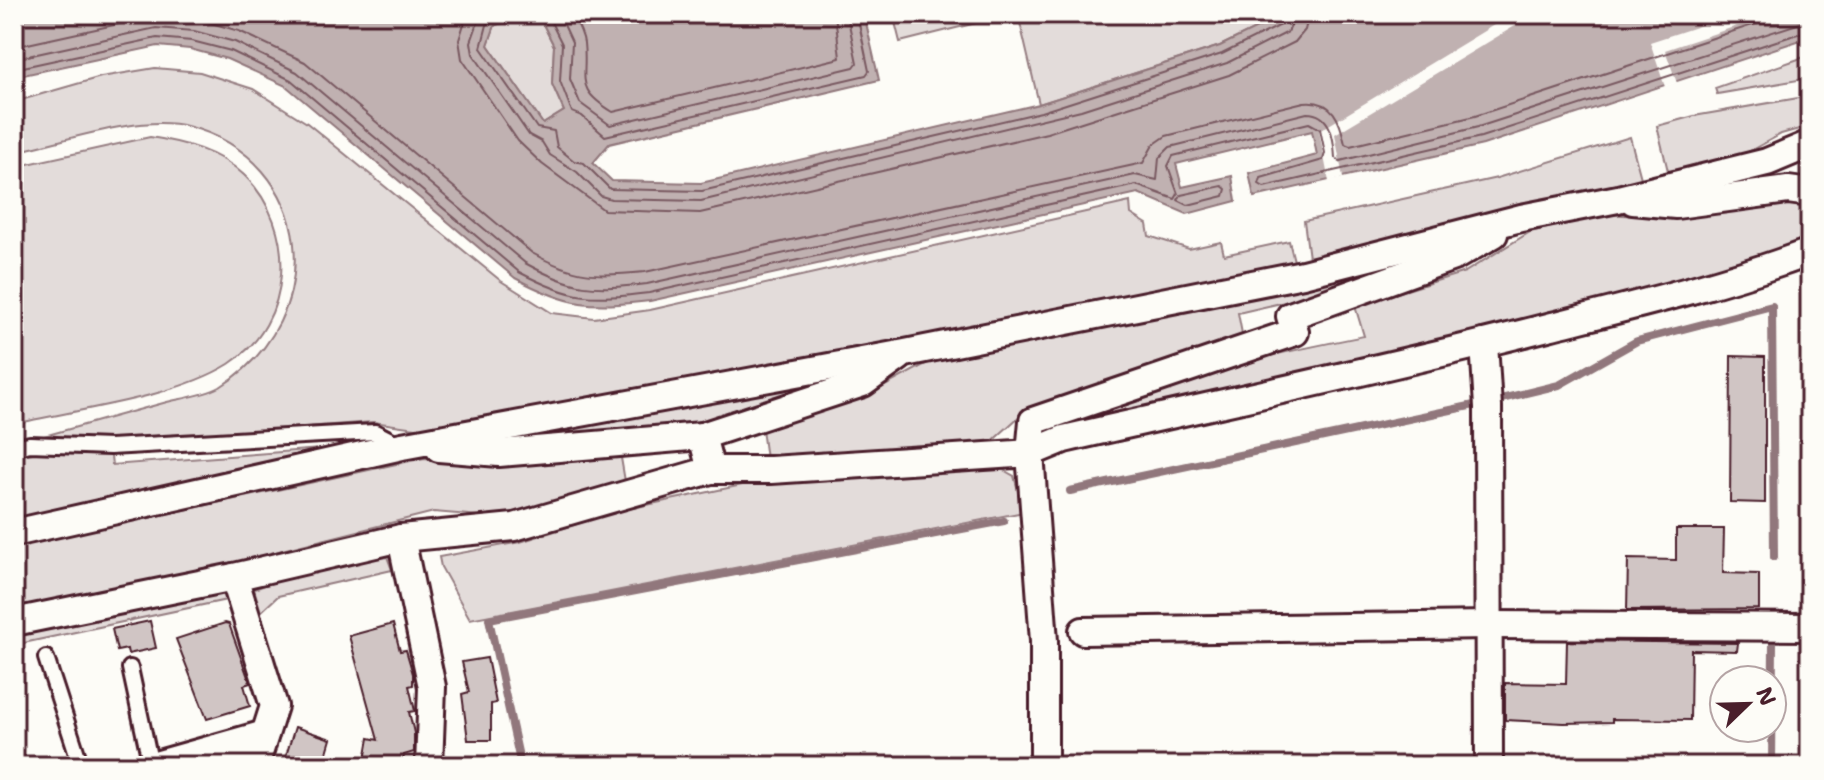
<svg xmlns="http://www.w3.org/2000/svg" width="1824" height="780" font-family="'Shantell Sans',sans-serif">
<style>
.green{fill:#e3dcda;stroke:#967e82;stroke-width:2}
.water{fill:#c0b1b1;stroke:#91777b;stroke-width:2;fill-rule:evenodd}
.pier{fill:#fdfcf7}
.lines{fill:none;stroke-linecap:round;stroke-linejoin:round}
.shore{stroke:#795961;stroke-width:2}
.stream{stroke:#91777b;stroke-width:8}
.building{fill:#d0c5c4;stroke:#4a1f2b;stroke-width:2}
.service-casing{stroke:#4a1f2b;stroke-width:20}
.minor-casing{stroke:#4a1f2b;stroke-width:32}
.service{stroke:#fdfcf7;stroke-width:14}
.minor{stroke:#fdfcf7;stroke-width:26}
</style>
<rect width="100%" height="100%" fill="#fdfcf7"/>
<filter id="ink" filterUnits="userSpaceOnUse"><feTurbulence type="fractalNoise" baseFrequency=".0125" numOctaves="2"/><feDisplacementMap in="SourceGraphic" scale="16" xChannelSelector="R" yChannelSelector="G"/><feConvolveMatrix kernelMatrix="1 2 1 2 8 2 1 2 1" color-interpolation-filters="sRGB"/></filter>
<g filter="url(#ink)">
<g class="green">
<path d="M538,14L554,46L552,84L564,111L543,124L488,45L495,25Z"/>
<path d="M893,14H1012L900,42Z"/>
<path d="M1018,14H1286L1220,46L1039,104Z"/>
<path d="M1810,55V78L1717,94L1715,88Z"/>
<path d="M155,68L200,72L253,89L307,123L501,281L552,313L594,318L650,310L1130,202L1131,214L1147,224L1149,236L1189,249L1221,242L1224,255L1289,241L1294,261L943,334L430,430L373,422L115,441L44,436C85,425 126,413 167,402C184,398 206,395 220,387C331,318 317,159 187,126C139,114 63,142 14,152V102L101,77Z"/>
<path d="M1810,96V126L1781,134L1732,161L1669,175L1657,126L1694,116Z"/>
<path d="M150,137C183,142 219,151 244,175C298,227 294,323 229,364C174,398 79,409 14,424V167Z"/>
<path d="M1630,137L1642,182L1309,258L1304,221L1497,178Z"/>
<path d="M1791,201L1810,203V242L1634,297L1040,435C1138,381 1254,358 1364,336L1355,306L1465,272L1530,232L1607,214L1671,218Z"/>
<path d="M1438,253L1362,284L1238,313L1244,344L1021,415L988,445L766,459L762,429L870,394L933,360Z"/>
<path d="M846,377C826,385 805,396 784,403C700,428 585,441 498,441Z"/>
<path d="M347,447L14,520V457L37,452L111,456L112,465Z"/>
<path d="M620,452L626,487L516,519L434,512L282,550L238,565L14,613V547L424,458L500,463Z"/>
<path d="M998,467L1014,476L1024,512L470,619L441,567L439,557L520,542L618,511L771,479Z"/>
<path d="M386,554L392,570L278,596L261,612L254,589L285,578Z"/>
<path d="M220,586L231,599L14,645V627Z"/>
</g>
<path class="water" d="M14,14H864L879,80L609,144L593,163L612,181L701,183L1039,104L1220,46L1286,14H1810V37L1483,145L1254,197L1249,173L1317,155L1312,131L1176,164L1182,187L1232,176L1236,201L1187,214L1138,193L650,301C589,308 570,307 515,278L286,86L227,59L190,49L158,46L14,77ZM538,14L554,46L552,84L564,111L543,124L488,45L495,25Z"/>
<g class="pier">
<path d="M1512,14H1535L1335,134L1343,178L1329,182L1319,131Z"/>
<path d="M1736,14H1773L1665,50L1677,83L1665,87L1650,42Z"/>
</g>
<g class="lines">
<g class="shore">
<path d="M467,14L459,40L462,59L518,141L542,164L604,210L700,213L1047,133L1229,75L1295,42L1305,30L1309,14"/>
<path d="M481,14L471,42L473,54L529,135L542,142L550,155L577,172L601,196L611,199L701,201L1081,110L1227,63L1288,32L1297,14"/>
<path d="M501,14L488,21L481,48L537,128L554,131L557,147L574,161L584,163L610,189L702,191L1041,112L1222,54L1283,24L1287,14"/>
<path d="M547,14L562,44L560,81L572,112L582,116L605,136L866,75L869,71L857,14"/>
<path d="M559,14L572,42L570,79L580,103L610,125L854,67L857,63L847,14"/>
<path d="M572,14C577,23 583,33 584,43C588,80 573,88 613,112L840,58L835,14"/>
<path d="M14,47L155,16L197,19L239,31L305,62L532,253C575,277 596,277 645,272L1143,163L1153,145L1166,136L1304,102C1333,99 1340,120 1345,144L1350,146L1475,116L1786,14"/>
<path d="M14,59L156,28L194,31L235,42L297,72L525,263C574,290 592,290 647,284L1135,175L1157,180L1159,158L1170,147L1307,113C1331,113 1334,138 1335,158L1340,161L1478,127L1810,20"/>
<path d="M14,69L157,38L192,41L231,51L291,80L519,272C572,300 590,300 649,293L1136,185L1175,199L1178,194L1168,166L1173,156L1309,123L1320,129L1325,153L1323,160L1261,178L1259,184L1264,187L1481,137L1810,30"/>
<path d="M1222,186L1226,189L1224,196L1188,205L1178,200L1181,195Z"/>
</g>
<g class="stream">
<path d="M1501,399L1559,385L1637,341L1772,306L1774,557"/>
<path d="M1070,491L1479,404"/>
<path d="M521,766L489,619L1004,521"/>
<path d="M1772,766L1773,643"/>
</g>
</g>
<g class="building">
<path d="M1731,356L1765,357V503L1730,502Z"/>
<path d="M1676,529H1724L1723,573L1759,574V609L1627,610L1628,559L1676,560Z"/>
<path d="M150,621L156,648L128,654L127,649L117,651L112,629Z"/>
<path d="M225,623L229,624L250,683L244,685L250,706L207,719L176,639Z"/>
<path d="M393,624L400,651L406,650L413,674V685L409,686L415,711L409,712L414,733V752L404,755L402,766H364L369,738L378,740L349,636Z"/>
<path d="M1567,641L1738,643L1737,651L1691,650L1690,720L1612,719V722L1564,723L1505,720V683L1566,684Z"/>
<path d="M487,658L496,703L491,704V740H468L462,694L469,692L462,662Z"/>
<path d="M295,727L331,739L323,766L284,762Z"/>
</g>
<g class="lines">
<g class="service-casing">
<g id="service">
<path d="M14,447L30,444L110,447L375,432L402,446"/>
<path d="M46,658L81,766"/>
<path d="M130,668L151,766"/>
</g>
</g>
<g class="minor-casing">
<g id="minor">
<path d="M1633,201L1676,205L1788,190L1810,193"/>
<path d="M1494,234L1456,256L1290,316L1295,332L1033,421L1030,453L1064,439C1225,402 1388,368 1548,327C1636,305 1725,284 1810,252"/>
<path d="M1484,343L1488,407L1489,766"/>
<path d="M899,357L863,383L702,436L711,470H771L1030,453L1044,641V766"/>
<path d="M439,448L499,453L702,436"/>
<path d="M14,533L402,446L905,353L1303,274L1521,218L1618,199L1767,162L1810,144"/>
<path d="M401,538L432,687L429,766"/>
<path d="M234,577L274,706L255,766"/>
<path d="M14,622L234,577L401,538L514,527L711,470"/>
<path d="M1083,631L1489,625L1810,627"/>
<path d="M152,766L265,734"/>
<path d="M232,766L262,737"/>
</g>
</g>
<use href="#service" class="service"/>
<use href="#minor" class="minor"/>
</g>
</g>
<rect width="1824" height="780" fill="none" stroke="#fdfcf7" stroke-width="48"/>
<rect x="24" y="24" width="1776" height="732" fill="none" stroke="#4a1f2b" stroke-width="3" filter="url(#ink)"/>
<g transform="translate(1748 704) rotate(67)"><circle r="38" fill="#fdfcf7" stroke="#b5a4a5" stroke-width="2"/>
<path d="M0-6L14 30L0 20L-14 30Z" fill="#4a1f2b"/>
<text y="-12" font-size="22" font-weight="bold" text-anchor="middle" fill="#4a1f2b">N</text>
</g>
</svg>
